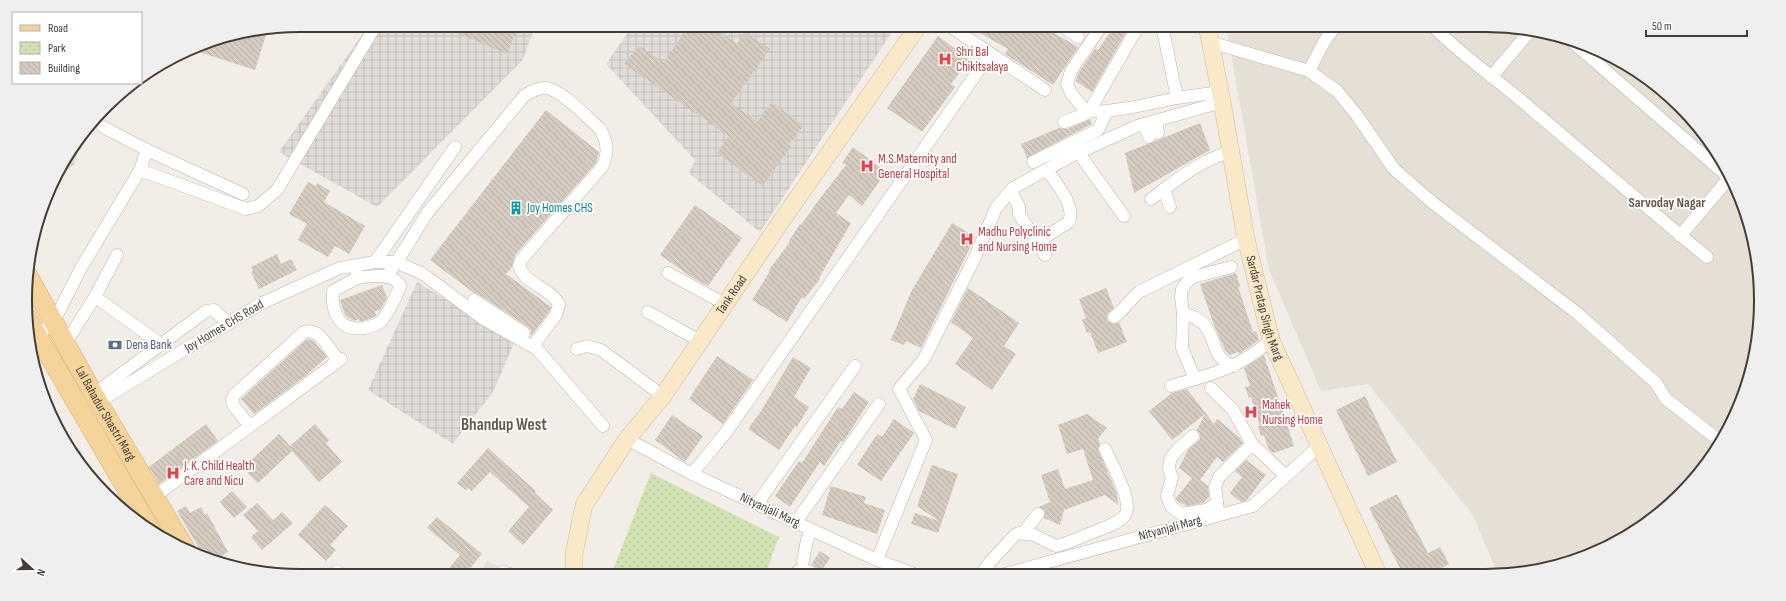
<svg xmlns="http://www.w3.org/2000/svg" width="1786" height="601" font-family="'Sofia Sans Condensed',sans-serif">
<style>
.residential{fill:#e5dfd5}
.industrial{fill:url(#industrial-grid)}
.park{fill:url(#park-dots)}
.building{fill:url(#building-back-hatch)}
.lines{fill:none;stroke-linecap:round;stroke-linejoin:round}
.street-casing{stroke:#bcb4aa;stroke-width:13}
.secondary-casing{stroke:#cebb99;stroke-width:18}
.primary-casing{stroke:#d9af6d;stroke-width:20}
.street{stroke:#fff;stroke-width:12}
.secondary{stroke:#fae9c8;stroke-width:17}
.primary{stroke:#f5d49c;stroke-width:19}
.labels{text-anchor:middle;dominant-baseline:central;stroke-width:3.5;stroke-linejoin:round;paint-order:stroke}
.health-label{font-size:13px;fill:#be3a42;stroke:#fff;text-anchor:start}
.culture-label{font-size:13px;fill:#0d838f;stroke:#fff;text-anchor:start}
.street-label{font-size:13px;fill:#443d36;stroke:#fff}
.service-label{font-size:13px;fill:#4e5e75;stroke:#fff;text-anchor:start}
.neighbourhood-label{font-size:14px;font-weight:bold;fill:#665a4e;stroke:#fff}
.district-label{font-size:17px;font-weight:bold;fill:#665a4e;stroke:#fff}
.rim{fill:none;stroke:#443d36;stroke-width:2}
</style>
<defs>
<pattern id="industrial-grid" width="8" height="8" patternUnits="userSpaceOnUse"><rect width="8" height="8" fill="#e1dcd8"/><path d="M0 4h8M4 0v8" fill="none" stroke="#c2beba"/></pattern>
<pattern id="park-dots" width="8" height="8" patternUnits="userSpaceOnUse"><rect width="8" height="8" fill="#d1e3b2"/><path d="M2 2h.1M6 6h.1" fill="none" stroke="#b5c49a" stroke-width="1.8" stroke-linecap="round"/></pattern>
<pattern id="building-back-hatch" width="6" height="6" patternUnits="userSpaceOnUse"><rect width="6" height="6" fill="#d5cbc0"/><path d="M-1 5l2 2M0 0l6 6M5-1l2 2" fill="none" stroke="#b8afa6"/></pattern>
</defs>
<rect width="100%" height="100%" fill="#f2ede7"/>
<g class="residential">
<path d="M1226,25H1485L1539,30L1591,46L1639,72L1680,106L1715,148L1740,195L1756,247L1761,301L1756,354L1724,438L1680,495L1608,547L1522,574H1498L1472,514L1368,384L1321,391L1269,270Z"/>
<path d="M487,561L519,576H477Z"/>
</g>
<g class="industrial">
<path d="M369,25H536L522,61L377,207L279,152Z"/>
<path d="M633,25H894L896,26L760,232L689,173L695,160L606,64Z"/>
<path d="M81,135L74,165L53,179L54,178Z"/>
<path d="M417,282L515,341L493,392L453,444L368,390Z"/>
<path d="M78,447L108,497L72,454L70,451Z"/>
</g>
<path class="park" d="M651,473L779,537L765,575H611Z"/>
<g class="building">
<path d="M438,25H519L507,54Z"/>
<path d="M669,25H710L737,44L745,32L770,49L731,103L757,122L772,102L803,126L789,144L791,146L763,186L717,153L729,136L624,64L639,46L664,62L683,34Z"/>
<path d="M966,25H1049L1047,29L1078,47L1053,85L1005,54L1008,49Z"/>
<path d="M1115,25H1122L1128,29L1092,92L1076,81L1078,74L1095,49L1098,50Z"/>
<path d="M268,28L255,70L190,49L195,46L247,30Z"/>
<path d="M938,36L970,60L951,84L955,87L922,132L887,108Z"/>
<path d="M546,110L599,152L596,163L515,255L512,267L506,274L551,307L549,312L531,336V330L528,327L478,294L474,293L430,260Z"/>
<path d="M1090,119L1092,124L1027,158L1021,144L1059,128L1067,129Z"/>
<path d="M1200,123L1210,150L1134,193L1125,153Z"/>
<path d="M853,147L886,172L862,206L849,195L836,213L851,223L819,278L820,279L804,299L802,297L787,322L752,300L770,271L769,270L790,242L789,241L800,224L801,225L818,201L846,165L842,163Z"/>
<path d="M308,182L316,186L317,183L330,191L324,202L365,226L349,254L335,246L328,257L298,240L307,224L289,214Z"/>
<path d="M695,205L742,238L708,286L693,278L660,255Z"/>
<path d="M952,223L975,237L921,348L906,341L904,345L891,340L911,292Z"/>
<path d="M277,254L281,264L291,259L297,270L259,289L251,272L253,271L251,267Z"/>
<path d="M1236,273L1240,286L1238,287L1253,332L1256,331L1259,340L1239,354L1238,352L1230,355L1225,350L1214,325L1200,284Z"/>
<path d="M382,285L387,298L380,310L375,311L376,315L375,317L363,321H359V319L354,321L345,315L340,300Z"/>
<path d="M968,288L1019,323L1004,346L1016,354L992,390L955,364L973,338L951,322Z"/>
<path d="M1106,288L1114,308L1107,314V321L1114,324L1119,322L1127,342L1098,353L1090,332L1087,333L1082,320L1086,318L1079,299Z"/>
<path d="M307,339L314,341L327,357L304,377L254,414L241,399Z"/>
<path d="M1264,355L1294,446L1273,453L1269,450L1264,435L1261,436L1258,426H1260L1251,397L1249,398L1245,387L1250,386L1244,368Z"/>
<path d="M717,356L753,380L723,424L689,399Z"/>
<path d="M793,357L811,368L794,397L809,407L797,427L795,426L779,450L748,429L761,411Z"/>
<path d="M920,384L966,407L955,429L919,411L913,399Z"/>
<path d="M1187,389L1214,424L1217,419L1239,437L1243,443L1223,462L1217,457L1200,480L1208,486L1209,497L1203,503L1187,506L1177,501L1176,498L1192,478L1179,468L1188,450L1200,439V434L1197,430L1205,414L1172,440L1149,411L1172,393Z"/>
<path d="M854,392L869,402L843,442L841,441L824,466L820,462L790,507L775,496L799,461L802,463L838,407L842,409Z"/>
<path d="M1365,396L1397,462L1368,476L1336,410Z"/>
<path d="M1087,414L1107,428L1098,438L1100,444L1098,449L1117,494L1118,505L1105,495L1064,510L1060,525L1044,518L1045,511L1039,507L1050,502L1041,475L1058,469L1065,489L1093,480L1083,449L1067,454L1058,425Z"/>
<path d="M672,415L703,436L685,462L655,440Z"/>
<path d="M894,419L914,433L881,481L857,465L877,434L882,437Z"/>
<path d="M206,424L218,441L159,484L149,467Z"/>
<path d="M315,424L329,440L326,443L342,462L319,482L292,451L258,483L243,468L279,434L290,446Z"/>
<path d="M488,448L536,491L535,493L553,510L523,545L508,531L529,507L490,472L472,491L468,488L466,490L457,483Z"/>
<path d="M1246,460L1266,475L1247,500L1241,502L1230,493L1242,477L1235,471Z"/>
<path d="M932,465L958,474L938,533L911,524L915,513L939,521L917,506Z"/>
<path d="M831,486L866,497L864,503L885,510L877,534L822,515Z"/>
<path d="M232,491L247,507L234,518L220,502Z"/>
<path d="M1397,494L1428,553L1440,547L1449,564L1430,574H1403L1369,508Z"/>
<path d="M257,503L273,520L282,512L293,523L262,550L251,537L258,531L243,515Z"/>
<path d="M325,505L348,526L330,545L336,550L326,561L298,535Z"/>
<path d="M186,506L190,513L201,507L205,515L207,513L228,552L214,561L205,558L177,511Z"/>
<path d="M437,517L482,554L470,568L472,569L467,576H443L460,555L427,528Z"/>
<path d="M820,551L830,558L822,570L811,565Z"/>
</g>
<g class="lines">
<g class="street-casing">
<g id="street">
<path d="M948,25L1045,90"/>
<path d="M1061,25L1078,37"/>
<path d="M1102,25L1071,71L1067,84L1071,93L1083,108L1099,112L1129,108L1177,98"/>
<path d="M1162,25L1177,98L1220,92"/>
<path d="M1432,25C1458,53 1494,77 1523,102C1584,153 1644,206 1707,257"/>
<path d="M1569,39L1733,181"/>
<path d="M1210,42L1309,71L1337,91L1356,114L1394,169L1433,203L1577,313L1656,383L1666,399L1721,442"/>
<path d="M1309,71L1324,42L1336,25"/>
<path d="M1491,77L1531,30"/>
<path d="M1156,121L1158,133"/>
<path d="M1064,122L1083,115L1090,110L1139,25"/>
<path d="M1144,124L1149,137"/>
<path d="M103,127L147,150L140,170"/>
<path d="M147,150L243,194"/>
<path d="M1079,152L1085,162L1124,216"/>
<path d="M1033,162L1098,130L1107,111"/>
<path d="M1164,189L1170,207"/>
<path d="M1011,191L1019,207V214L1037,242L1069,222C1076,206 1056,183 1047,170"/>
<path d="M1151,199C1176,181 1201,159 1231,152"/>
<path d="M1680,236L1730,177"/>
<path d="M1037,242L1045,255"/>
<path d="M117,255L95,297L161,344"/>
<path d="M375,262L455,147"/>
<path d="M356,266L357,278L333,291C331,313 340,332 364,328C369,327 374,326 379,323C386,318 397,295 400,286C394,272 369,276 357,278"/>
<path d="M668,273L725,304"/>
<path d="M386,277C402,256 414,233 428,212L524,96C530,92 537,88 545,88C560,88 589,119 600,129C608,142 609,154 602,167L521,260L519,266C525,284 550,288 559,304L556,315L533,346"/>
<path d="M474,300L524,333"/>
<path d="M648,312L700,341"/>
<path d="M1183,313C1192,316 1201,319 1206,327C1218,344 1211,357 1234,366"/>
<path d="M1114,317C1121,314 1131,298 1139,292L1246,239"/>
<path d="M30,343L54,321L81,268L140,170L246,209L258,206L277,190L376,25"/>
<path d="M65,344L95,297"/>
<path d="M577,349L587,346L601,350L663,396"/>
<path d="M1195,379L1182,348L1183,313L1181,297L1182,289L1190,278L1231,267"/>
<path d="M1171,386C1212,374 1238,369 1271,340"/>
<path d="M1211,388L1233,410L1252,444L1286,476"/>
<path d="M94,394L206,311L214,310L228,323"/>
<path d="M98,402L262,303L340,268L375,262H396L423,274L482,318L537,349L603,426"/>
<path d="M250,426L233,405L232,400L234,395L304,332C319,327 327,346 335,356L334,364"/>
<path d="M1193,436C1180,448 1162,458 1172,477L1167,496L1171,506L1181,514L1206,510L1217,503"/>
<path d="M627,439L692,474L877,560L917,575"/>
<path d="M692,474L727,431L990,54"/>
<path d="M154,497L341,359"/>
<path d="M757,504L855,366"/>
<path d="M1218,510L1215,487L1219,477L1252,444"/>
<path d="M796,522L879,404"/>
<path d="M1023,533L1038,514"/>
<path d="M877,560L926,440L899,389L924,359L975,257L996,208L1013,188L1071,156L1137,126L1222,102"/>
<path d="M803,561L807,540L811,530"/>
<path d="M793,575L802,569L817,575"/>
<path d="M981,575L990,562L1015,535L1019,533L1034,535L1056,546C1070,543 1083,536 1096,531C1106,527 1118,524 1125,515C1134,502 1111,463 1105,449"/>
<path d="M1001,575L1253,506L1319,446"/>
<path d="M331,576L337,571"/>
<path d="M498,576L503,572L515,576"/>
</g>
</g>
<g class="secondary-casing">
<g id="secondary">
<path id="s1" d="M1207,25L1222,102L1246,239L1271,340L1378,574"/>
<path id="s2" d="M574,575V554L584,505L627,439L663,396L780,223L919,25"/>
</g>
</g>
<g class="primary-casing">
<g id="primary">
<path id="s3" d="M27,274L98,402L186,550"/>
<path d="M26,316L151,531"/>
</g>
</g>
<use href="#street" class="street"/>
<use href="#secondary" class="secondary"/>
<use href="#primary" class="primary"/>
</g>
<defs>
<g id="hospital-bare" transform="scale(1.08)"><path d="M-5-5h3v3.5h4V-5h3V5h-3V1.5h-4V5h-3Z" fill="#e0444e" stroke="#fff" stroke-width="2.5" paint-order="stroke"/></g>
<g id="building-bare" transform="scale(1.08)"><path d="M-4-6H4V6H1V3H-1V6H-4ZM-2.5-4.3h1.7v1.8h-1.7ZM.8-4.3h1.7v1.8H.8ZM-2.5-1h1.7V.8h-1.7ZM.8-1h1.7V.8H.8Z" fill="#0f9aa8" stroke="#fff" stroke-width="2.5" paint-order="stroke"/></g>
<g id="bank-bare" transform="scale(1.08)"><path d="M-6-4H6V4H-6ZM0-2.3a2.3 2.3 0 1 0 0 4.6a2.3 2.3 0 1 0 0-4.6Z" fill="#5c6f8a" stroke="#fff" stroke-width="2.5" paint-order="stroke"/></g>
</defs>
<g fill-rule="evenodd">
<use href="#hospital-bare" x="945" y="59"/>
<use href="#hospital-bare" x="867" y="166"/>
<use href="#building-bare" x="516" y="208"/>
<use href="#hospital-bare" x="967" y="239"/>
<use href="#bank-bare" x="115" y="345"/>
<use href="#hospital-bare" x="1251" y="412"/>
<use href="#hospital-bare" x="173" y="473"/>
</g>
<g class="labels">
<g class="health-label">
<text x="956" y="52">Shri Bal<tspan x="956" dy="15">Chikitsalaya</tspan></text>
<text x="878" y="159">M.S.Maternity and<tspan x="878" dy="15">General Hospital</tspan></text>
<text x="978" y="232">Madhu Polyclinic<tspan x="978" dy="15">and Nursing Home</tspan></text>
<text x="1262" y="405">Mahek<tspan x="1262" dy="15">Nursing Home</tspan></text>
<text x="184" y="466">J. K. Child Health<tspan x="184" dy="15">Care and Nicu</tspan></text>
</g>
<g class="culture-label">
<text x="527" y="208">Joy Homes CHS</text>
</g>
<g class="street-label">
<text stroke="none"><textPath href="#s2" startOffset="328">Tank Road</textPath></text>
<text stroke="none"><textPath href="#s1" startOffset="289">Sardar Pratap Singh Marg</textPath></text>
<text transform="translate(224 326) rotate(-31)">Joy Homes CHS Road</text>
<text stroke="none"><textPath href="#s3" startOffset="160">Lal Bahadur Shastri Marg</textPath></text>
<text transform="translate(770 510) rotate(25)">Nityanjali Marg</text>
<text transform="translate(1170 528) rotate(-15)">Nityanjali Marg</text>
</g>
<g class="service-label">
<text x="126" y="345">Dena Bank</text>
</g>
<g class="neighbourhood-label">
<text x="1667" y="202">Sarvoday Nagar</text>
</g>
<g class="district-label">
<text x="504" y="425">Bhandup West</text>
</g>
</g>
<path d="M0 0H1786V601H0ZM300 32H1486A268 268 0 0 1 1754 300V301A268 268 0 0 1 1486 569H300A268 268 0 0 1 32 301V300A268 268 0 0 1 300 32Z" fill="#f0efef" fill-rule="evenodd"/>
<path class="rim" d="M300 32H1486A268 268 0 0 1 1754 300V301A268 268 0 0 1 1486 569H300A268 268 0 0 1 32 301V300A268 268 0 0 1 300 32Z"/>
<rect x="12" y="12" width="130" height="72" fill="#ffffff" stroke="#b4b1af"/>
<rect x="20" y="25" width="20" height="6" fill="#f5d49c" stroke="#b4b1af"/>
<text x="48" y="32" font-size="12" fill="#443d36">Road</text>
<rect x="20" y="42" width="20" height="12" fill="url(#park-dots)" stroke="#b4b1af"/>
<text x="48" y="52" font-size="12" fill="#443d36">Park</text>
<rect x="20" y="62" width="20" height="12" fill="url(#building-back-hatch)" stroke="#b4b1af"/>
<text x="48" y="72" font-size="12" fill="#443d36">Building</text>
<g transform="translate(32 569) rotate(111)" stroke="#ffffff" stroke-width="3" paint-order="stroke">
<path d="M0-3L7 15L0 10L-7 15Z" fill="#443d36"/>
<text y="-6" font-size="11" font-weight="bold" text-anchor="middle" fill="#443d36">N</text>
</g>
<path d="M1646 30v6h101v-6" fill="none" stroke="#443d36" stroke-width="2"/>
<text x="1652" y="30" font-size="12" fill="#443d36" stroke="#ffffff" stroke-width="3" paint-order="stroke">50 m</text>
</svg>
